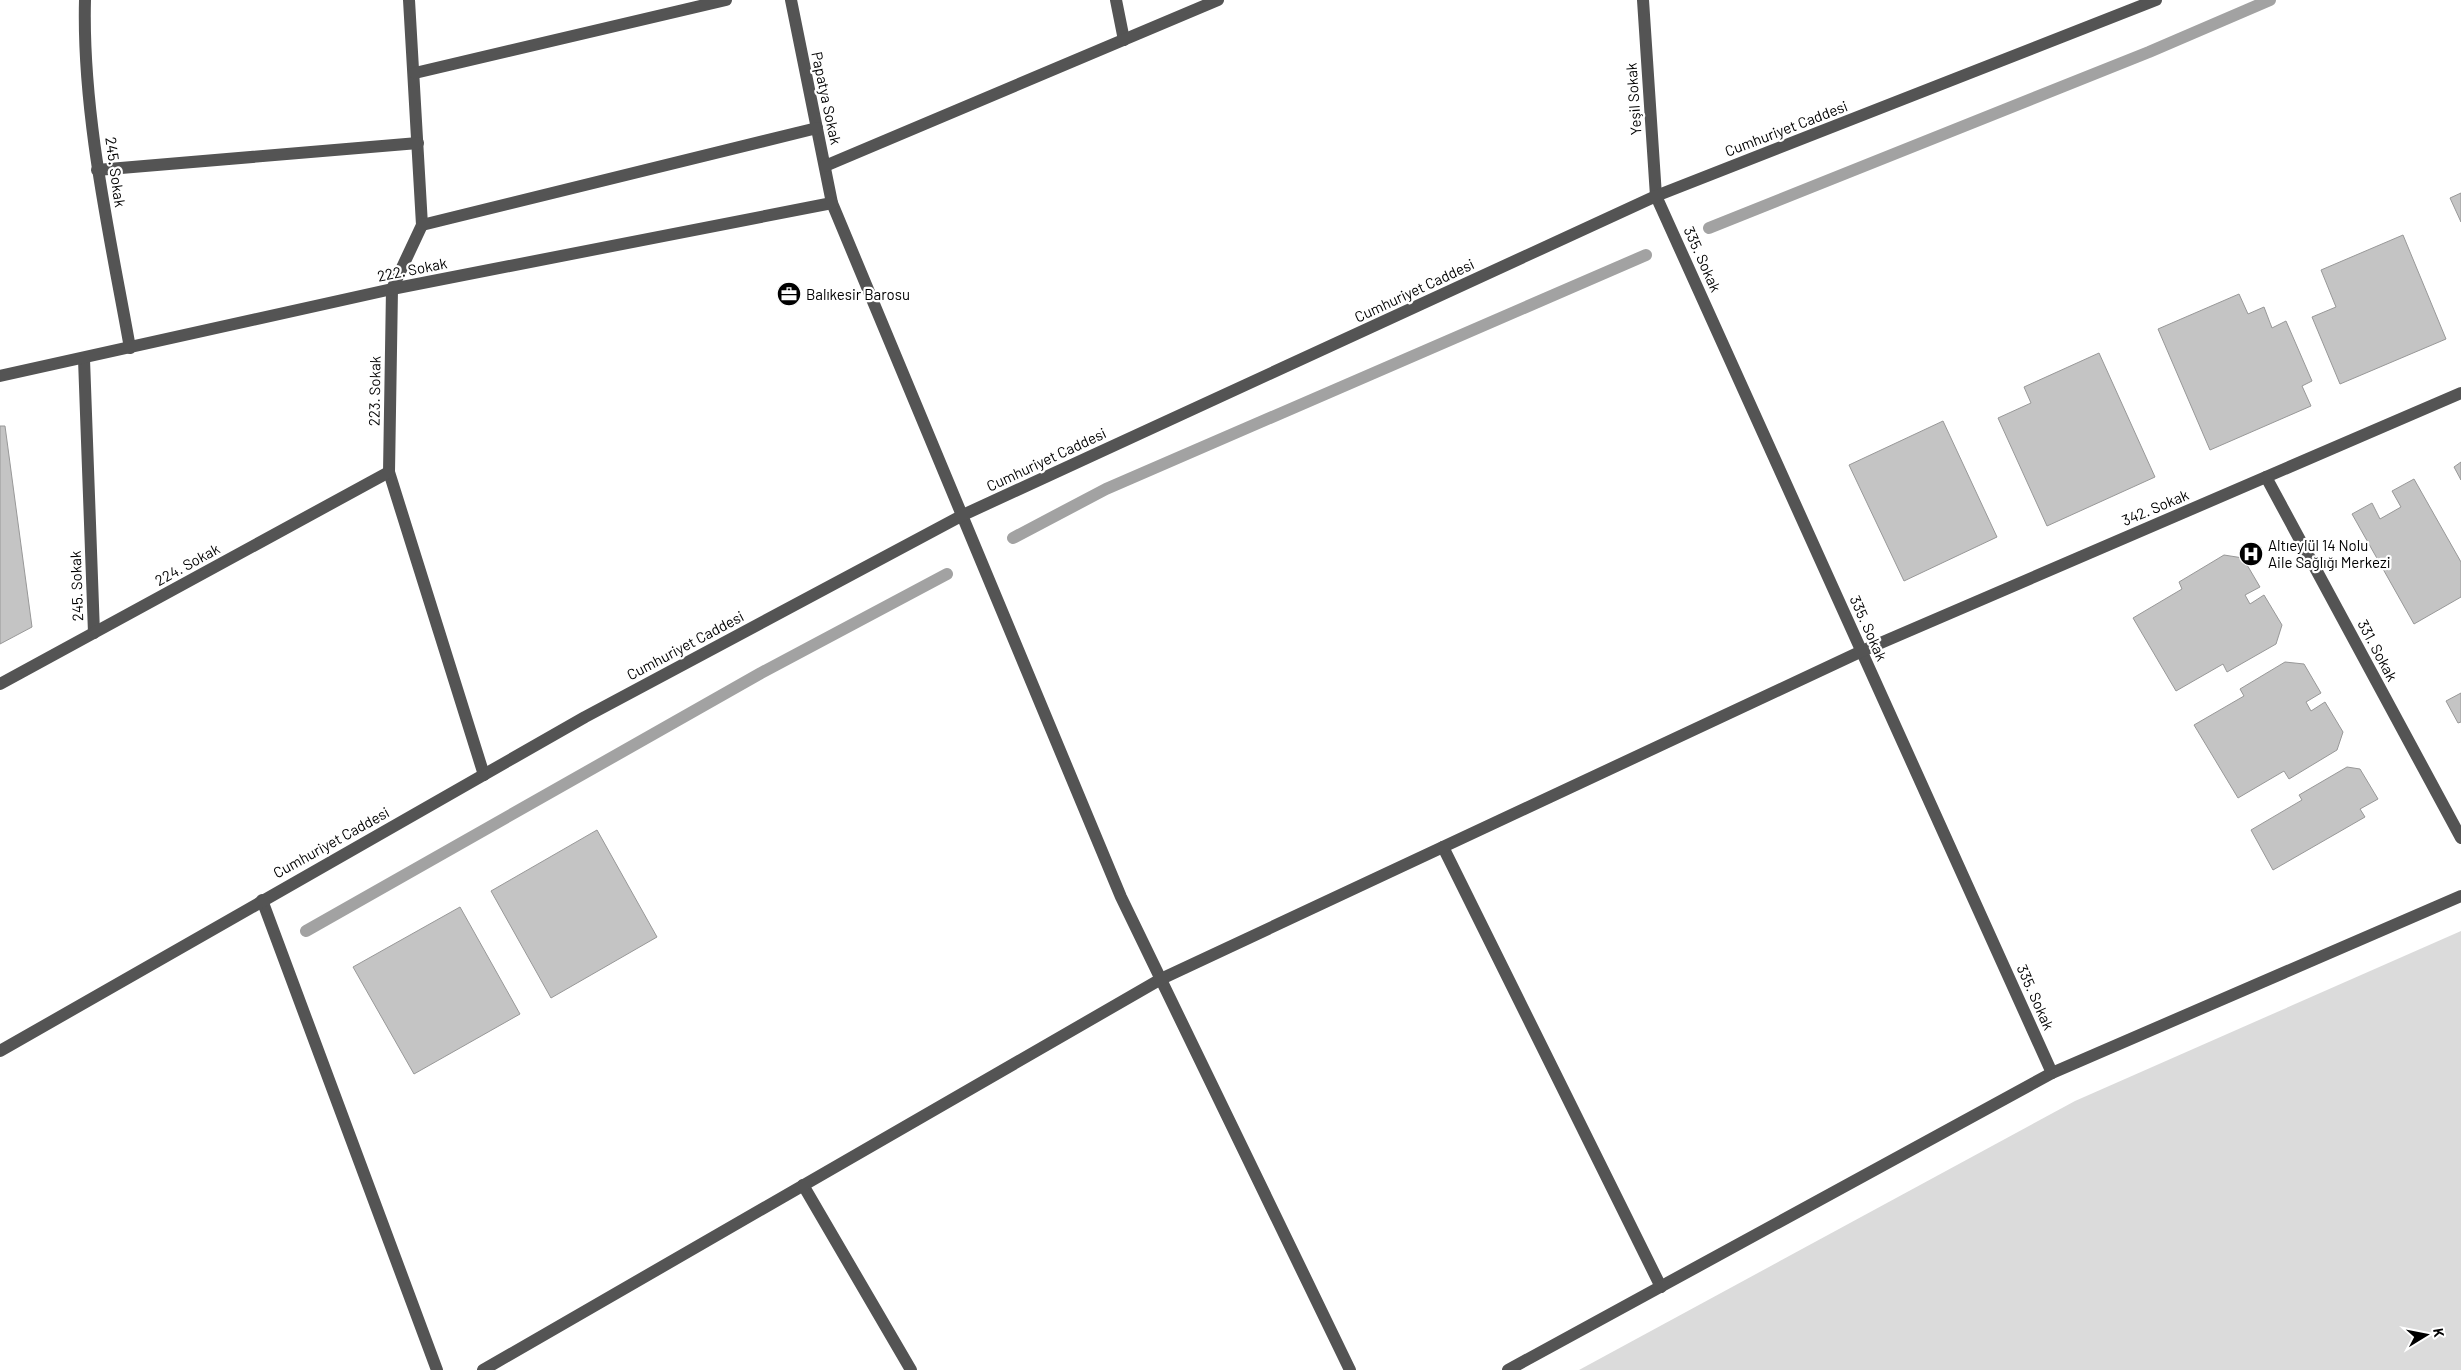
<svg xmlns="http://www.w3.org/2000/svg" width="2461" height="1370" font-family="Barlow,sans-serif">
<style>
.green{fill:#dbdbdb}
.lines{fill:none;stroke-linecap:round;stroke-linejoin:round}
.stream{stroke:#a2a2a2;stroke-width:12}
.building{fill:#c4c4c4;stroke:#989898}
.minor{stroke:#545454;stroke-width:12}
.labels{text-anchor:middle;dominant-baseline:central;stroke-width:4.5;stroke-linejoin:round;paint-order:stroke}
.street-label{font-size:15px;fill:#000;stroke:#fff}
.poi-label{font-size:15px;fill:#000;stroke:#fff;text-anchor:start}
</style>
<rect width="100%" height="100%" fill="#fff"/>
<path class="green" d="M2461,931V1370H1579L2075,1101Z"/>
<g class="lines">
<g class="stream">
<path d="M1709,228L2149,52L2270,0"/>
<path d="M1013,538L1106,489L1646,255"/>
<path d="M306,931L761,673L947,574"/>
</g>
</g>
<g class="building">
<path d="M2461,193V222L2450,198Z"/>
<path d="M2403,235L2446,339L2340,384L2312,317L2336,307L2321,270Z"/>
<path d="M2239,294L2248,314L2264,307L2272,328L2286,321L2312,381L2302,386L2311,406L2210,450L2158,329Z"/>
<path d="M2099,353L2155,477L2047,526L1998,418L2031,403L2024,387Z"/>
<path d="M1943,421L1997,537L1904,581L1849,465Z"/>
<path d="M0,426H5L32,627L0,644Z"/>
<path d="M2461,462V480L2454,467Z"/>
<path d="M2414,479L2461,562V597L2414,624L2352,514L2372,503L2380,519L2401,507L2392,491Z"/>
<path d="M2224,555L2243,558L2260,587L2245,595L2250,604L2264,595L2282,625L2276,644L2227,672L2223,664L2176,691L2133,618L2182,589L2179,582Z"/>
<path d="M2285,662L2304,664L2321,693L2306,702L2311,711L2325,702L2343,732L2337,750L2289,779L2284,771L2238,798L2194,725L2244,696L2240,689Z"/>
<path d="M2461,693V722L2458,723L2446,701Z"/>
<path d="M2347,767L2360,769L2378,799L2360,809L2365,817L2273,870L2251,830L2302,800L2299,795Z"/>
<path d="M597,830L657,937L551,998L491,891Z"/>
<path d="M460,907L520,1014L414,1074L353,967Z"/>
</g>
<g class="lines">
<g class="minor">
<path d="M85,0C82,114 110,236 130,348"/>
<path d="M409,0L422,225L392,289L389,472L484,775"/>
<path d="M791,0L832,203L1121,897L1350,1370"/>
<path d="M1116,0L1124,40"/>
<path d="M1643,0L1656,196L2052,1073"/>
<path d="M415,73L726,0"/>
<path d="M825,166L1218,0"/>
<path d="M97,170L418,143"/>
<path d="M422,225L817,128"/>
<path d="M84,359L94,633"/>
<path d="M0,376L392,289L832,203"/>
<path d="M2266,477L2461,838"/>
<path d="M0,684L389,472"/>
<path d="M1443,847L1661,1287"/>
<path d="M262,900L437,1370"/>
<path d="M0,1051L585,717L963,515L1656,196L2156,0"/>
<path d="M803,1185L911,1370"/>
<path d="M483,1370L1161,979L1862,651L2461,393"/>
<path d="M1508,1370L2052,1073L2461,896"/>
</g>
</g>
<defs>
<g id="office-disc" transform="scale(1.25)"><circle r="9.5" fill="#000" stroke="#fff"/><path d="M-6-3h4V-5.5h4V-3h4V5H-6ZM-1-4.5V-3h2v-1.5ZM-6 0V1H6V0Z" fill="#fff"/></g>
<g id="hospital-disc" transform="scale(1.25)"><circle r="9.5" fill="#000" stroke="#fff"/><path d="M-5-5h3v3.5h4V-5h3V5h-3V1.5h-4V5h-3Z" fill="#fff"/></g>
</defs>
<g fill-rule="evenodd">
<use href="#office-disc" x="789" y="294"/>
<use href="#hospital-disc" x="2251" y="554"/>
</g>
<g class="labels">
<g class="street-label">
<text transform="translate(827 98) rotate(78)">Papatya Sokak</text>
<text transform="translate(1633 99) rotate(-94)">Yeşil Sokak</text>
<text transform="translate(1786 128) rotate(-21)">Cumhuriyet Caddesi</text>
<text transform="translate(116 172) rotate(82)">245. Sokak</text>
<text transform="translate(1703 259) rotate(66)">335. Sokak</text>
<text transform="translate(412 269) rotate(-11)">222. Sokak</text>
<text transform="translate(1414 290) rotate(-25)">Cumhuriyet Caddesi</text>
<text transform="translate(374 391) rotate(-89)">223. Sokak</text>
<text transform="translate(1046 459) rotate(-25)">Cumhuriyet Caddesi</text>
<text transform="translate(2155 507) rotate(-23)">342. Sokak</text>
<text transform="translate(187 564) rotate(-29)">224. Sokak</text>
<text transform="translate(76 586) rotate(-92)">245. Sokak</text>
<text transform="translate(1869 628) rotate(66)">335. Sokak</text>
<text transform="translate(685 645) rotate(-28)">Cumhuriyet Caddesi</text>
<text transform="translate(2378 650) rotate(62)">331. Sokak</text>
<text transform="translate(331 842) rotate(-29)">Cumhuriyet Caddesi</text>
<text transform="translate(2036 997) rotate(66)">335. Sokak</text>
</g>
<g class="poi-label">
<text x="806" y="294">Balıkesir Barosu</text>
<text x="2268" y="545">Altıeylül 14 Nolu<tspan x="2268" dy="17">Aile Sağlığı Merkezi</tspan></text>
</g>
</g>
<g transform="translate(2426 1335) rotate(80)" stroke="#ffffff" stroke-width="4" paint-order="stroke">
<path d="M0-4L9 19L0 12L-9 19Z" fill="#000000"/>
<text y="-8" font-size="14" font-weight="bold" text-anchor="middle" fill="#000000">K</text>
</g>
</svg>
